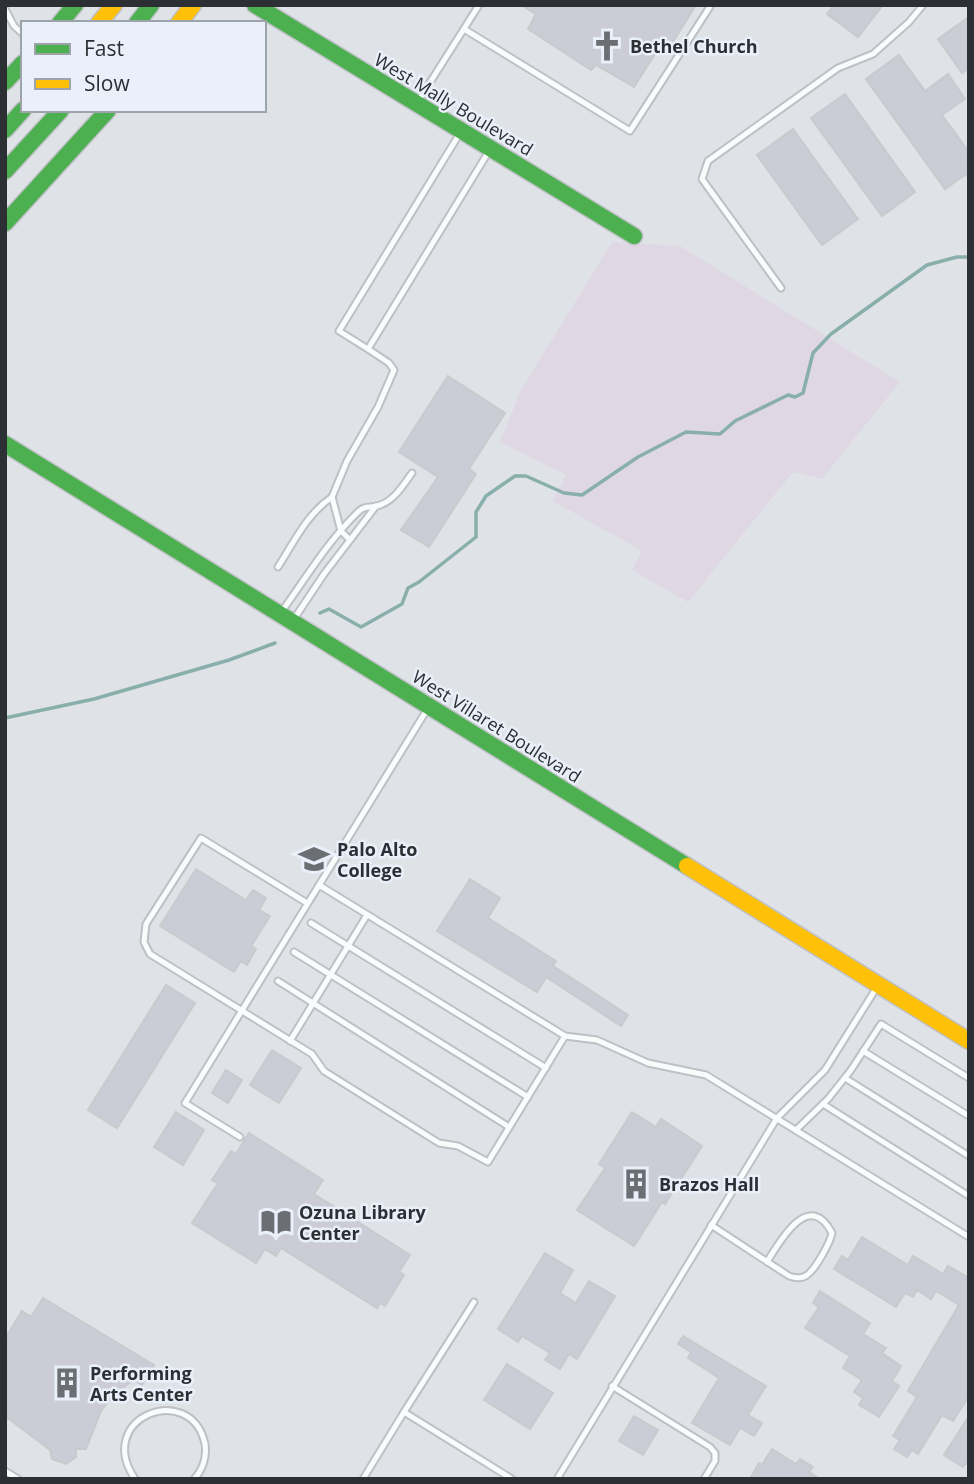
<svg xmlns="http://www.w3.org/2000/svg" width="974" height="1484" font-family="'Open Sans',sans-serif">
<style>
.green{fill:#e0d7e5}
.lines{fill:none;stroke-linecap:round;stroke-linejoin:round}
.stream{stroke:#89afad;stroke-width:3.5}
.building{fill:#ccccd7;stroke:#c8cace;stroke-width:2}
.lane-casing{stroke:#bec0c4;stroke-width:9}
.fast-casing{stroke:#bec0c4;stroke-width:19}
.slow-casing{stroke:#bec0c4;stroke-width:19}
.lane{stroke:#fafbfc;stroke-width:5}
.fast{stroke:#4caf50;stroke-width:16}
.slow{stroke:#ffc107;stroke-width:16}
.labels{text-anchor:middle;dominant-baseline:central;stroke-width:5;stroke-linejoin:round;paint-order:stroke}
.poi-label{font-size:18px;font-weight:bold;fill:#2c2f33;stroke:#e9f0f9;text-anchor:start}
.street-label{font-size:18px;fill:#2c2f33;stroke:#e9f0f9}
</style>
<rect width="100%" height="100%" fill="#dfe3e8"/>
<path class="green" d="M612,242L680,246L900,382L822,479L793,472L688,602L632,570L642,551L553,501L566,475L500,442L520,392Z"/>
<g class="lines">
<g class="stream">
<path d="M320,613L329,609L361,627L402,604L408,588L419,582L476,537V512L486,496L515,476H526L564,493L582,495L638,457L686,432L720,434L735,421L788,395L795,397L803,393L813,353L831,334L927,265L957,257H969"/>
<path d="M5,718L94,699L229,660L275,643"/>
</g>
</g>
<g class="building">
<path d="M521,5H696L669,48L662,43L634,87L596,65L591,70L528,29L536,14Z"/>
<path d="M834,5H883L858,37L827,14Z"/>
<path d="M969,17V68L962,73L938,39Z"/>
<path d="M899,55L925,91L948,74L965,99L942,115L969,152V172L945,189L866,79Z"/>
<path d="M845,94L915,192L882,216L811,118Z"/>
<path d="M793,129L858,219L822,245L757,155Z"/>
<path d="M448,376L505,413L469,469L476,474L429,547L401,530L438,477L399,452Z"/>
<path d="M196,869L246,900L253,890L266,898L259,910L270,916L251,946L256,949L247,965L241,961L234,972L160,926Z"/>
<path d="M470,879L500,898L488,918L556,961L553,966L628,1015L621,1026L546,977L537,992L437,931Z"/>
<path d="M166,985L195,1003L117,1128L88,1110Z"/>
<path d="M272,1050L301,1068L279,1103L250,1085Z"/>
<path d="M226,1070L242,1080L228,1103L212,1093Z"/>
<path d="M176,1112L204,1130L183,1165L154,1147Z"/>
<path d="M632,1112L656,1127L661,1119L702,1146L665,1204L662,1202L634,1246L577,1210L605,1168L599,1164Z"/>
<path d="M249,1133L323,1180L314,1194L410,1255L399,1272L404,1275L385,1306L380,1303L377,1308L281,1248L276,1256L265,1249L256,1263L192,1223L218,1183L212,1180L231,1151L236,1154Z"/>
<path d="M862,1237L908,1265L913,1256L943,1274L948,1266L969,1278V1396L953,1421L942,1415L918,1454L912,1450L907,1457L894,1449L900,1440L893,1436L917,1397L908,1391L959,1305L936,1291L931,1299L917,1290L913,1297L905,1293L896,1307L834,1269L842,1256L848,1260Z"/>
<path d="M545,1253L573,1270L560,1293L576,1303L589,1281L615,1296L577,1359L569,1354L560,1369L545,1360L550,1353L522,1336L518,1342L498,1329Z"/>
<path d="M820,1291L870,1323L863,1334L886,1348L882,1353L901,1366L892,1381L899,1386L879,1417L859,1405L863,1398L854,1392L862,1380L843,1368L850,1356L805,1328L819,1307L813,1303Z"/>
<path d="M43,1298L154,1365L142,1385L133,1380L113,1396L101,1411L86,1449H76V1457L66,1464L52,1459L50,1450L5,1416V1339L22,1311L31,1317Z"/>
<path d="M683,1336L766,1386L748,1415L762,1423L754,1436L740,1428L730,1445L692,1423L719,1378L688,1358L691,1352L678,1344Z"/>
<path d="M507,1364L553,1393L530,1429L484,1400Z"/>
<path d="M634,1416L658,1430L643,1455L619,1441Z"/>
<path d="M969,1416V1465L966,1463L963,1467L944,1455Z"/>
<path d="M772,1449L796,1464L800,1459L813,1467L809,1472L820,1479H750L759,1463L762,1465Z"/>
</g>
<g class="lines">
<g class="lane-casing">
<g id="lane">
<path d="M5,9L14,26L23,34"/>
<path d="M464,29L630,131L711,5"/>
<path d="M417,103L479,5"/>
<path d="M781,288L702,179L708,161L838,68L873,54L909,22L923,5"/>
<path d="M368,349L339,331L460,133"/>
<path d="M350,540L341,531L332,497L347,461L378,407L394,370L389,363L368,349L489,151"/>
<path d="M278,567C294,542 307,514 332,497"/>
<path d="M282,611C306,578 328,541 358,512C365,505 369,508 377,506C394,502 403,485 412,473"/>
<path d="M294,619L324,574L376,506"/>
<path d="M319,885L565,1036L597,1040L648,1063L706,1075L969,1237"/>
<path d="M307,903L201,838L146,924L144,942L150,954L312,1054L324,1071L439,1143L458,1146L488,1162L565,1036"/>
<path d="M311,923L546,1068"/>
<path d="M294,952L528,1097"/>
<path d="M278,981L509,1127"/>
<path d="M290,1041L367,915"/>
<path d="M863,1051L969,1116"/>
<path d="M845,1078L969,1156"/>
<path d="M823,1104L969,1196"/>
<path d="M796,1130L828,1099L851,1070L881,1024L969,1078"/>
<path d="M240,1137L185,1103L428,708"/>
<path d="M711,1225L789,1276C795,1278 802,1279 807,1275C815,1270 830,1243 832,1233C809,1189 780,1241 767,1262"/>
<path d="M612,1386L710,1447L715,1453V1461L704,1479"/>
<path d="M404,1412L474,1302"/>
<path d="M5,1471L18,1479"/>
<path d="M135,1479C93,1417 191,1380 205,1444C207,1456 203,1470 194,1479"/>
<path d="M363,1479L404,1412L512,1479"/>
<path d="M557,1479L777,1118L825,1070L877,987"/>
</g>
</g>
<g class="fast-casing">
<g id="fast">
<path d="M255,5L634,236"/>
<path d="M60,23L75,5"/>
<path d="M137,23L151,5"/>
<path d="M5,82L23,63"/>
<path d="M5,130L23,110"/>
<path d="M5,171L61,110"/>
<path d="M5,223L108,110"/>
<path d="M5,444L687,866"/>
</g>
</g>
<g class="slow-casing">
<g id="slow">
<path d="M99,23L114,5"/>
<path d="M179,23L193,5"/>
<path d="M687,866L969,1041"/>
</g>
</g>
<use href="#lane" class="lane"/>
<use href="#fast" class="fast"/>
<use href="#slow" class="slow"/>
</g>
<defs>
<g id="church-bare" transform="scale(2.415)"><path d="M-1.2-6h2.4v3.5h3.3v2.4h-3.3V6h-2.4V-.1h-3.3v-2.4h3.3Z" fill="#6b6e72" stroke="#e9f0f9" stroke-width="2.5" paint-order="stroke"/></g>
<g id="university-bare" transform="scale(2.415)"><path d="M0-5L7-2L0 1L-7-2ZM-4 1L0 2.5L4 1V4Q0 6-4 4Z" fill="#6b6e72" stroke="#e9f0f9" stroke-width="2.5" paint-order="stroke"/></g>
<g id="building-bare" transform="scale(2.415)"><path d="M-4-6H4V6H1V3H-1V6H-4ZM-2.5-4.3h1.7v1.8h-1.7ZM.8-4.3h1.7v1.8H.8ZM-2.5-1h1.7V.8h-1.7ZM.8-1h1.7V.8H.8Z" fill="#6b6e72" stroke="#e9f0f9" stroke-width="2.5" paint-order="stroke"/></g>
<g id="library-bare" transform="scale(2.415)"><path d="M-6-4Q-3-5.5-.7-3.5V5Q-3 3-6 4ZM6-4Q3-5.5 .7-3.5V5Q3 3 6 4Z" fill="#6b6e72" stroke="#e9f0f9" stroke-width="2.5" paint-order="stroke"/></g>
</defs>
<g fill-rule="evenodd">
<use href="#church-bare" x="607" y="46"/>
<use href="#university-bare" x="314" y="859"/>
<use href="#building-bare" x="636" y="1184"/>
<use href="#library-bare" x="276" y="1222"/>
<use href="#building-bare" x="67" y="1383"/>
</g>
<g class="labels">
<g class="poi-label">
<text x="630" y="46">Bethel Church</text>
<text x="337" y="849">Palo Alto<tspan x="337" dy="21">College</tspan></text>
<text x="659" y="1184">Brazos Hall</text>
<text x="299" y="1212">Ozuna Library<tspan x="299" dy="21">Center</tspan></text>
<text x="90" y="1373">Performing<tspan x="90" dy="21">Arts Center</tspan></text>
</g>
<g class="street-label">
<text transform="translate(454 104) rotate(31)">West Mally Boulevard</text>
<text transform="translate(497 726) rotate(32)">West Villaret Boulevard</text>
</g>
</g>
<rect width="974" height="1484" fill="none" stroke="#2c2f33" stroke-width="14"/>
<rect x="21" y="21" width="245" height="91" fill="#e9f0f9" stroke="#9da3aa" stroke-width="2"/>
<rect x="35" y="44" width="35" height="10" fill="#4caf50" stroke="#9da3aa" stroke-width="2"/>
<text x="84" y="56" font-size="21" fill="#2c2f33">Fast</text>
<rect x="35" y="79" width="35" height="10" fill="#ffc107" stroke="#9da3aa" stroke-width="2"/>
<text x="84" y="91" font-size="21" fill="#2c2f33">Slow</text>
</svg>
